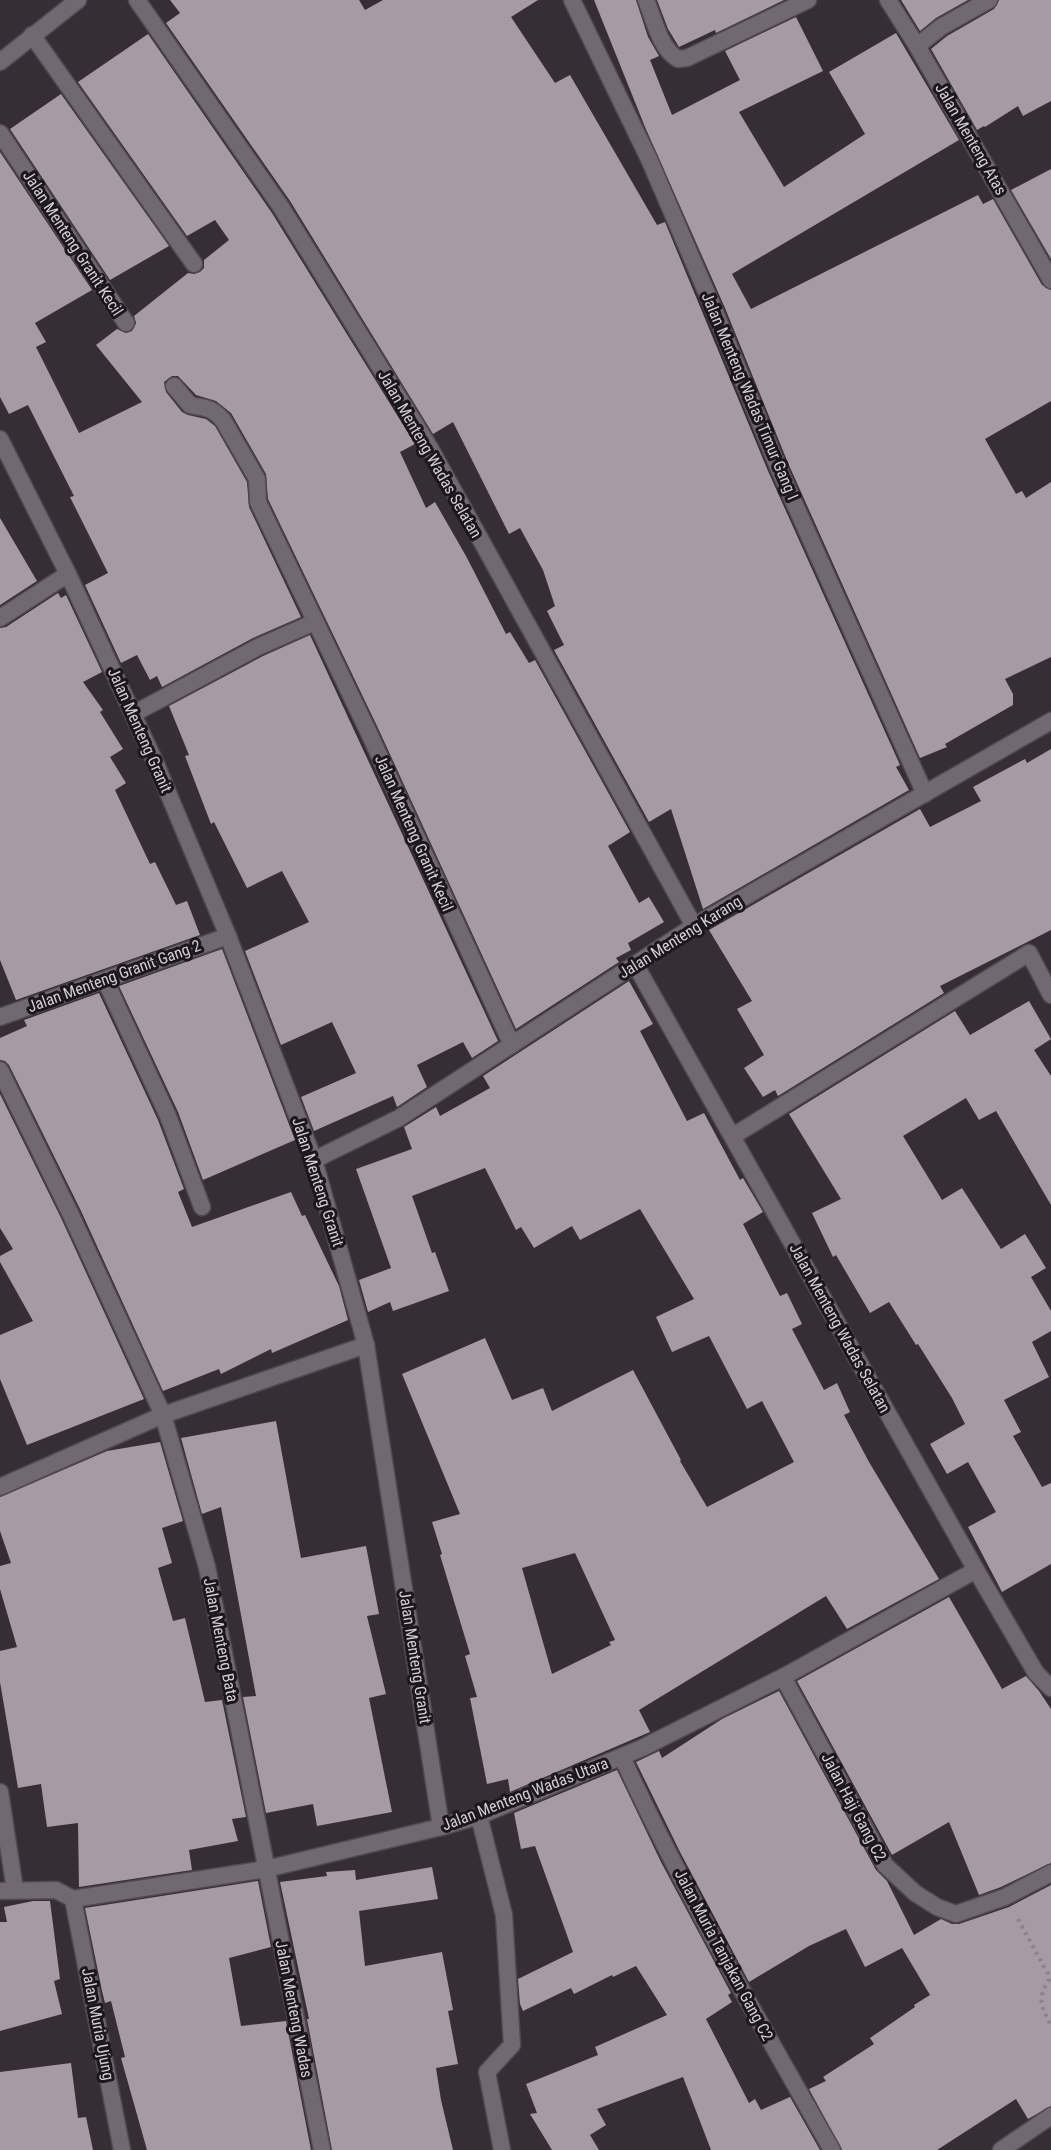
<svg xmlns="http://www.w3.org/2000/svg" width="1051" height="2150" font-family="'Roboto Condensed',sans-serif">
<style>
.building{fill:#a69ba5;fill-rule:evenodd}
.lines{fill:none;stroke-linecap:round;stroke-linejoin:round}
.service-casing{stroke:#514950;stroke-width:19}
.minor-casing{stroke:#514950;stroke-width:19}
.tertiary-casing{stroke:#514950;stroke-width:19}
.path{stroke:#8a8389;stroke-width:4;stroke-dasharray:3 4.5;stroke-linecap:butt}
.service{stroke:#726872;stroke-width:16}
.minor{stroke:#726872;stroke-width:16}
.tertiary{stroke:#726872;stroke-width:16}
.labels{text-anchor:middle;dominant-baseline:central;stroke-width:6;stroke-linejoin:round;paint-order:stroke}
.street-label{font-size:16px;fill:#d5cfd4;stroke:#1b171b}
</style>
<rect width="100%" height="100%" fill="#362d35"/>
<g class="building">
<path d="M170,0H359L365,10L383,0H538L511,17L555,83L570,75L657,225L665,222L768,471L900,765L896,767L909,790L703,909L671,809L649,822L554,650L564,645L547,611L555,606L543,570L520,528L509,534L453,422L433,434L290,201L166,23L180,13Z"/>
<path d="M594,0H636L648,37L659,56L650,60L672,115L740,80L725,51L796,17L823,71L739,112L784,187L865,134L829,72L896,33L959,140L732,274L751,309L978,195L983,204L993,199L1042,285L1051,290V401L985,439L1016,494L1022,491L1026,498L1051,482V657L1005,679L1013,694V705L945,744L947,747L920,758L788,463L725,308L645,127Z"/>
<path d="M657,0H784L716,33L715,30L679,47L668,29Z"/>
<path d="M901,0H968L936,18L920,31Z"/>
<path d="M999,0H1051V101L1023,116L1018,106L985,127L984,126L977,130L931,49L947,36L994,9Z"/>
<path d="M148,34L272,213L415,444L400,452L426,508L435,502L466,556L506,634L510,632L529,663L535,660L630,832L608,846L639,903L649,897L664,922L628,943L631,950L616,958L619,962L516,1029L377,726L268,499L266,474L231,413L216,401L196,395L178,376H172L164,382L166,392L182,412L188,415L206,419L215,426L247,482L249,507L301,617L253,638L162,687L157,676L150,680L137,655L121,663L85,585L108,573L70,497L74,496L28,405L9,414L0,397V152L92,290L35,323L46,342L36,347L79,433L142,402L96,345L117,329L126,333L132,331L136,323L134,316L188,273L194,274L200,272L204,268V260L229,240L215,220L187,236L78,82Z"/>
<path d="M61,94L169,246L110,280L10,129Z"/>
<path d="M1051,169V259L1011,190Z"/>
<path d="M0,518L37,581L0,605Z"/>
<path d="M58,593L61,598L66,595L102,672L83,682L103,710L100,712L123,749L110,757L126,783L115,790L150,864L155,862L176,905L187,901L200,935L16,1000L0,960V628L6,627Z"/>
<path d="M310,635L498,1041L472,1058L463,1042L417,1065L427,1087L397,1107L393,1096L314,1131L301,1097L356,1073L332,1022L281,1045L245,951L309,922L282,871L247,888L214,822L211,824L185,756L189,755L169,706L263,656Z"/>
<path d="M1051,749V930L940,986L944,993L778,1096L775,1090L763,1097L744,1068L764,1055L737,1009L752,1001L709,930L920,809L930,827L981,801L973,787L1025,759L1027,763Z"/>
<path d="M222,949L295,1140L203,1180L178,1112L119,986Z"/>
<path d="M629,981L653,1024L640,1031L687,1121L704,1113L740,1180L743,1178L763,1212L743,1224L780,1296L787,1293L802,1324L792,1329L824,1390L837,1383L850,1412L844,1415L869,1462L939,1579L847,1629L826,1596L639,1710L650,1732L510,1792L508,1779L487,1784L470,1698L477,1697L465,1656L470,1654L440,1555L442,1554L432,1522L460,1514L402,1374L485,1338L512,1400L543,1388L552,1411L633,1370L681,1460L680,1461L707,1507L794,1462L762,1401L747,1409L709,1336L672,1352L656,1317L694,1299L640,1209L580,1240L572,1226L534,1248L521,1227L516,1230L485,1168L412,1196L432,1253L435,1252L449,1291L393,1311L390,1302L368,1312L359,1280L391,1268L356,1169L412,1149L404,1127L436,1107L440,1116L490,1088L483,1076ZM575,1553L615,1640L609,1642L611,1645L552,1674L522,1568Z"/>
<path d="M99,993L158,1120L184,1189L178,1192L192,1227L291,1192L302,1216L305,1215L339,1286L348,1320L272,1353L271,1349L221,1374L219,1369L163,1391L81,1211L9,1065L5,1061L0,1060V1038L27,1026L24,1020Z"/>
<path d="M1029,1001L1051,1039L1034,1050L1051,1076V1205L996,1111L979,1120L966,1098L903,1136L942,1200L962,1188L1001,1249L1025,1234L1046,1268L1031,1277L1051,1311V1331L1032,1342L1049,1377L1004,1400L1021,1432L1013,1436L1042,1487L1051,1483V1564L1002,1592L968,1527L996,1512L968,1462L947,1474L930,1444L965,1424L952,1398L918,1344L916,1345L889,1302L870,1313L836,1255L833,1257L812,1213L841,1199L789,1114L955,1011L970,1035Z"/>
<path d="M0,1094L62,1220L144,1399L27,1445L0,1379V1335L33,1321L0,1262V1256L13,1249L0,1228Z"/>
<path d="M276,1421L301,1558L366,1546L379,1614L367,1616L386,1694L369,1698L392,1812L317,1826L313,1804L266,1813L243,1697L256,1696L221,1507L202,1514L181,1438Z"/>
<path d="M160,1442L183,1521L162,1528L172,1563L158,1568L173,1621L185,1618L205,1702L222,1700L246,1817L232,1819L238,1841L189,1850L192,1870L79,1887L78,1823L47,1827L41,1784L18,1788L0,1682V1651L17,1647L0,1589V1566L11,1563L0,1531V1497L107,1451Z"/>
<path d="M949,1597L1002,1689L1026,1676L1039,1691L1051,1709V1863L1001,1887L979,1895L949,1822L892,1855L797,1681Z"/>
<path d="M779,1691L876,1870L887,1881L914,1935L941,1919L952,1924H959L1009,1907L1051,1885V2106L1028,2119L1016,2099L937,2150H842L809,2089L826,2081L823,2077L874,2044L870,2038L915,2007L914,2005L930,1995L902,1948L865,1967L846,1929L809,1946L749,1982L680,1852L636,1762L659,1751L662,1758L722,1719Z"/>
<path d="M617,1770L661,1862L731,1993L728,1995L732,2002L706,2019L749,2103L755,2099L761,2110L790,2097L820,2150H711L683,2077L597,2109L606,2125L590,2135L599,2150H552L530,2114L537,2113L526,2084L598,2055L595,2047L667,2015L636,1966L613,1977L612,1975L574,1994L571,1988L523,2011L520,2004L518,1979L573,1952L535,1846L521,1849L514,1813Z"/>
<path d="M432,1867L438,1899L359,1911L365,1966L442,1952L453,2010L448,2011L458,2064L436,2068L441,2100L453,2150H332L307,2019H309L280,1882L327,1876L326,1872L355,1870L356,1880Z"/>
<path d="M258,1881L271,1947L229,1958L241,2026L286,2021L311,2150H147L121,2058L125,2057L111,2001L105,2003L102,1991L85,1908Z"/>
<path d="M33,1901H50L60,1979L54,1981L62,2014L0,2031V1922H7L4,1907Z"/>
<path d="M71,2063L78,2118L86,2117L93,2150H0V2072Z"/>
</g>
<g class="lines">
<g class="service-casing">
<path id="service" d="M646,0C654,19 660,49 678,59L687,58L808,0"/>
</g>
<g class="minor-casing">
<g id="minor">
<path d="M137,0L281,207L430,448L694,926"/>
<path d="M572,0L649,159L715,312L778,467L925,794"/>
<path d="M32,35L194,264"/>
<path d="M917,46L941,27L989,0"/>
<path d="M0,133L126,323"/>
<path d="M174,386L190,405C207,409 210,406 223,420L257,479L258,502L368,731L512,1045"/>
<path d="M0,439L68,574L156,764L228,936L314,1160L366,1345L441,1827"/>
<path d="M0,618L68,574"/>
<path d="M133,714L258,647L315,622"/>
<path d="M635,964L976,1570L1036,1673L1051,1688"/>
<path d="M105,980L168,1116L202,1207"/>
<path d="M0,1017L228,936"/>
<path d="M0,1070L71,1215L163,1415L207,1567L322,2150"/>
<path d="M733,1136L1029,953L1051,995"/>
<path d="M314,1160L399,1118L694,926L1051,721"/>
<path d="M0,1487L163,1415L366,1345"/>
<path d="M783,1677L885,1865L915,1893L937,1907L956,1914L1005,1897L1051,1873"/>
<path d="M622,1757C684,1892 759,2021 832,2150"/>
<path d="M0,1792L15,1890"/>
<path d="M479,1816L504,1915L512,2045L487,2072L502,2150"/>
<path d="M0,1891L56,1890L73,1899L266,1869L441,1827L479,1816L642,1748L783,1677L976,1570"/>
<path d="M73,1899L122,2150"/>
<path d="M1001,2150L1051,2116"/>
</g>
</g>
<g class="tertiary-casing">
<g id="tertiary">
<path d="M888,0L917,46L1051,280"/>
<path d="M0,62L78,0"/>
</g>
</g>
<path class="path" d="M1018,1919L1048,1974L1049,1980C1036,2000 1042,2006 1051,2026"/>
<use href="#service" class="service"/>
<use href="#minor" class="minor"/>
<use href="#tertiary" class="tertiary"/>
</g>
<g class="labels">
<g class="street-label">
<text transform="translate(971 139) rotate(60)">Jalan Menteng Atas</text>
<text transform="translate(73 243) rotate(57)">Jalan Menteng Granit Kecil</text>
<text transform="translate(750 396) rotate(67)">Jalan Menteng Wadas Timur Gang I</text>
<text transform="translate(430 454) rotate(60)">Jalan Menteng Wadas Selatan</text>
<text transform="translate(140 730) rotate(66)">Jalan Menteng Granit</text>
<text transform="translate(414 833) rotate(66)">Jalan Menteng Granit Kecil</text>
<text transform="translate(680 937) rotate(-32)">Jalan Menteng Karang</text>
<text transform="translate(114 976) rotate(-20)">Jalan Menteng Granit Gang 2</text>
<text transform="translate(318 1182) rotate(72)">Jalan Menteng Granit</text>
<text transform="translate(840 1328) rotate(61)">Jalan Menteng Wadas Selatan</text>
<text transform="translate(221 1640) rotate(79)">Jalan Menteng Bata</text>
<text transform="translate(415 1657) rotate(81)">Jalan Menteng Granit</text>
<text transform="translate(525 1794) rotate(-21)">Jalan Menteng Wadas Utara</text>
<text transform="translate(854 1807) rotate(62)">Jalan Haji Gang C2</text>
<text transform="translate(724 1955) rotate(62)">Jalan Muria Tanjakan Gang C2</text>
<text transform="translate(294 2009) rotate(79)">Jalan Menteng Wadas</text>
<text transform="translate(98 2024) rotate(79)">Jalan Muria Ujung</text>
</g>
</g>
</svg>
